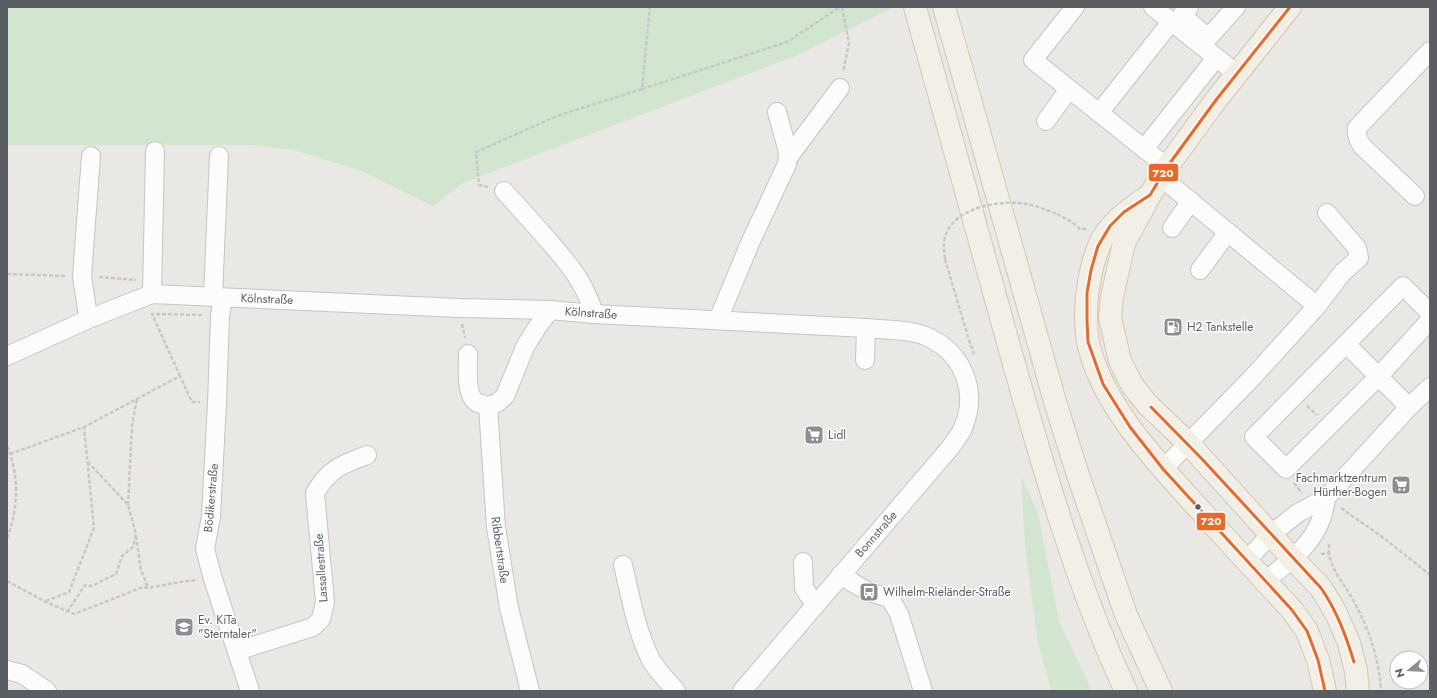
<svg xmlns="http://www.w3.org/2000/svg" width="1437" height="698" font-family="Jost,sans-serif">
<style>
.green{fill:#d2e6cf}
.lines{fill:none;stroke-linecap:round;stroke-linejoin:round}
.minor-casing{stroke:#c5c5c4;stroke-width:20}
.major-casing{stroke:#d2c8b1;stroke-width:24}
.path{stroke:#c4cac7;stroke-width:2.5;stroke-dasharray:4 2;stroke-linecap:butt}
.minor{stroke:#fcfcfb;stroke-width:18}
.major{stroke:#f2efe7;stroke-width:22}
.path-bridge{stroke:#c4cac7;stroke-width:2.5;stroke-dasharray:4 2;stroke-linecap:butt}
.bus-1-casing{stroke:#fff;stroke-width:6}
.bus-1{stroke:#f26522;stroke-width:3}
.bus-dot{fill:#5a5e62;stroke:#fff;stroke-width:1.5}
.labels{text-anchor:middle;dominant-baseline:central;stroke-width:3;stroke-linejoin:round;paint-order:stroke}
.street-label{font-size:12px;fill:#5a5e62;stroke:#fff}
.poi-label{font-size:12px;fill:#5a5e62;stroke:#fff;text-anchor:start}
.line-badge{stroke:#fff;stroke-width:1.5}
.badge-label{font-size:11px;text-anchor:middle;font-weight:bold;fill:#fff}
</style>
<rect width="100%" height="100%" fill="#eae8e4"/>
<g class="green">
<path d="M7,7H893L793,57L463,183L433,206L362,171L294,150L252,145H7Z"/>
<path d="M1021,476L1038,513L1059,621L1092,691H1051L1037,638L1025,545Z"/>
</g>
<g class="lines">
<g class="minor-casing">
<g id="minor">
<path d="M1075,7L1033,60L1167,167"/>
<path d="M1153,7L1237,74"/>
<path d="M1189,7L1182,15L1208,38L1236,7"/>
<path d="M1099,113L1171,22"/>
<path d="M1046,121L1069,89"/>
<path d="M1144,149L1216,58"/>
<path d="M91,156L82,276L87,310L91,318"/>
<path d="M788,158L840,88"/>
<path d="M1161,177L1317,306L1342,273L1359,258L1357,248L1327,213"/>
<path d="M504,191C519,207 533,223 547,239C568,263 585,282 594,314"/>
<path d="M1415,196L1362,146C1358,140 1356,135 1357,128L1430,51"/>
<path d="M1172,228L1191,201"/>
<path d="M1200,270L1228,232"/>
<path d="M152,294L155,151"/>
<path d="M213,297L219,156"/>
<path d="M223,298L220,316L217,403L211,516L205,549L213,579L250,691"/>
<path d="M1430,313L1403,286L1254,437L1286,469L1379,376L1430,320"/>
<path d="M718,320L750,243L787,164L788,152L777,112"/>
<path d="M1346,344L1409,407"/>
<path d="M468,354C468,367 465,397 478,403C481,404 485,405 488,406"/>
<path d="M7,356L91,318L152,294L459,308L550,310L594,314L866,328C885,330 906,329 923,335C962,350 979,390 963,428C960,435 954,442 950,448L742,691"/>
<path d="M865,360L866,328"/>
<path d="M1163,469L1251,379L1317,306"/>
<path d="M1246,561L1271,534L1298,513L1326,498L1409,407L1430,387"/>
<path d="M803,562L804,588L815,605"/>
<path d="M623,565C630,595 637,633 651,660C657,671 668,681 676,691"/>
<path d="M841,574L853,583L869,592L889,598L894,605L899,614L923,691"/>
<path d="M1265,581C1286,564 1312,546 1321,519C1324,513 1325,505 1326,498"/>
<path d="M237,651L313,627L321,619L325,602L315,493C328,469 343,464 367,455"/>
<path d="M7,670L22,674L47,691"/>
<path d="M530,691L509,608L496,527L488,406L497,403L505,396L525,347L536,329L550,310"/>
</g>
</g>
<g class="major-casing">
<g id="major">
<path d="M915,7C947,124 979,241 1012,357C1044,470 1076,584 1126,691"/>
<path d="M944,7L1056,405L1078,475L1126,615L1161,691"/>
<path d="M1290,7L1216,100L1167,167L1150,195L1124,243L1112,297L1110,318L1120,361L1132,385L1147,404L1188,443L1292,558L1321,588L1336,613L1349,643L1356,671L1358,691"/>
<path d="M1146,198C1108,223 1097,237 1089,282C1086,300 1085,324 1088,342C1101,405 1160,466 1202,512C1232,545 1262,578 1292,610L1307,631L1318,660L1325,691"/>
</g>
</g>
<g class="path">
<path d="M842,7L849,43L843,72"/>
<path d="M642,89L787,42L840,7"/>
<path d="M488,187L479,185L476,152L557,116L642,89L650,7"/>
<path d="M1057,214L1072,222L1080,229H1086"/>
<path d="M945,259L968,337L974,354"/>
<path d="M7,274L66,276"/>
<path d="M99,277L136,280"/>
<path d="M462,324L465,338"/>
<path d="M180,376L152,314L204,315"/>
<path d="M1307,406L1317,415"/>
<path d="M7,446C20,477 18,508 7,539"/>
<path d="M10,454L84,427L180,376L192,402H200"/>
<path d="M1294,483L1302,493"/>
<path d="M128,505L132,425L137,399"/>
<path d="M1341,508L1385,539L1430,575"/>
<path d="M136,536L141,570L148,588"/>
<path d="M1329,544V553"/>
<path d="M1321,554L1329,553C1331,570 1345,585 1353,600C1369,629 1379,658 1381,691"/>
<path d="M7,581L46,602L74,614L143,587L148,588L180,582L197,580"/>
<path d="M46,601L69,592L94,528L84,427"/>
<path d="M67,612L85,585L92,586L116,574L122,556L133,547L136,534L128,505L88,462"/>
</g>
<use href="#minor" class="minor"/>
<use href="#major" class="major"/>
<path class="path-bridge" d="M945,259C944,251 943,244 945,237C953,209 994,201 1019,203C1032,204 1045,209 1057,214"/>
<g class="bus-1-casing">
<g id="bus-1">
<path d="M1290,7L1216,100L1167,167L1150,195L1124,212L1110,226L1098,246L1091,270L1087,293V320L1088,342L1103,384L1130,427L1163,469L1292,610L1307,631L1318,660L1325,691"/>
<path d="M1151,407L1202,459L1321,588C1337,611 1346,636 1354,662"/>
</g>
</g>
<use href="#bus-1" class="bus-1"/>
</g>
<defs>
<g id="fuel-square" transform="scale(1)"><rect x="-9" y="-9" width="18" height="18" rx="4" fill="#8c8e90" stroke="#fff"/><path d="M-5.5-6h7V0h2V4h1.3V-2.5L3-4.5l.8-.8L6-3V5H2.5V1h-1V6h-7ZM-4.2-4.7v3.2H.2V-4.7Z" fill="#fff"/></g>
<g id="supermarket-square" transform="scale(1)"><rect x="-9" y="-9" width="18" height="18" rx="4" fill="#8c8e90" stroke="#fff"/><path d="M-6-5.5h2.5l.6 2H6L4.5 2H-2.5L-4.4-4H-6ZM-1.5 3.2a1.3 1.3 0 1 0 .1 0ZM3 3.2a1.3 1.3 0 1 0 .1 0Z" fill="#fff"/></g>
<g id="bus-square" transform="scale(1)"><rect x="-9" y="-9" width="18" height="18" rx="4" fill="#8c8e90" stroke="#fff"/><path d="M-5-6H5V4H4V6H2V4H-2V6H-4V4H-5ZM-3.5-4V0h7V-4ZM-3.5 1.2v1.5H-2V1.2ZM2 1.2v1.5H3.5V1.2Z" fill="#fff"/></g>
<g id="school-square" transform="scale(1)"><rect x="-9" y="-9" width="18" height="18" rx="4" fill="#8c8e90" stroke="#fff"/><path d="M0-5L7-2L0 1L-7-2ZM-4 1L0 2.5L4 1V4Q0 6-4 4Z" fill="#fff"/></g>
</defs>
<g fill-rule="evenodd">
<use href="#fuel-square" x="1173" y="327"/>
<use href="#supermarket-square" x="814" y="435"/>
<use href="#supermarket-square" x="1401" y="485"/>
<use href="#bus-square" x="869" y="592"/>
<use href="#school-square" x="184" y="627"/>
</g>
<circle class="bus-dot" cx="1198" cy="507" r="3.5"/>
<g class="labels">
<g class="street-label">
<text transform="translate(267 299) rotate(2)">Kölnstraße</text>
<text transform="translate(591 313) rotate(4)">Kölnstraße</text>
<text transform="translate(211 498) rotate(-85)">Bödikerstraße</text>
<text transform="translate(876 534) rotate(-49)">Bonnstraße</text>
<text transform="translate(500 550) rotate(82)">Ribbertstraße</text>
<text transform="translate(321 568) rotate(-94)">Lassallestraße</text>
</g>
<g class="poi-label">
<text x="1187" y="327">H2 Tankstelle</text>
<text x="828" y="435">Lidl</text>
<text x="1387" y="478" text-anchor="end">Fachmarktzentrum<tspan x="1387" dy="14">Hürther-Bogen</tspan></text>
<text x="883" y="592">Wilhelm-Rieländer-Straße</text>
<text x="198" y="620">Ev. KiTa<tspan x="198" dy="14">"Sterntaler"</tspan></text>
</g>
</g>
<g class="line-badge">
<rect x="1148" y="163" width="31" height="19" rx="4" fill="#f26522"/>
<rect x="1196" y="512" width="30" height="19" rx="4" fill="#f26522"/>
</g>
<g class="badge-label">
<text x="1163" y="177">720</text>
<text x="1211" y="525">720</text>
</g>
<rect width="1437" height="698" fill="none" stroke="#5a5e62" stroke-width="16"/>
<g transform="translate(1409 670) rotate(252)"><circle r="19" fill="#ffffff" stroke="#bdbfc0"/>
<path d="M0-3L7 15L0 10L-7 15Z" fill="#8c8e90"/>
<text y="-6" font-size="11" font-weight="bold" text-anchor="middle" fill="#5a5e62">N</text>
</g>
</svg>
